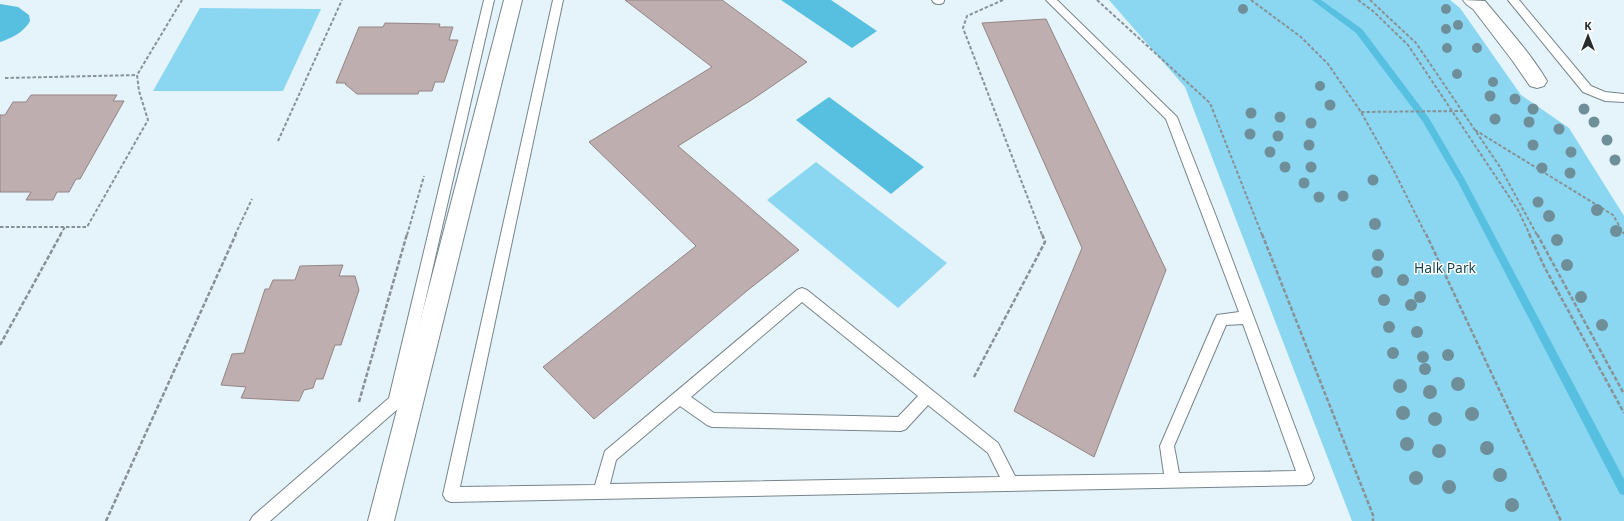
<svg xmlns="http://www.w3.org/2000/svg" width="1624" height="521" font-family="'Open Sans',sans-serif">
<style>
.green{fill:#8bd7f1}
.water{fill:#57bfe0}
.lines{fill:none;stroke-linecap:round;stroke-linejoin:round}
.stream{fill:#57bfe0;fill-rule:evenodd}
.building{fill:#beaeaf;stroke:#938485}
.service-casing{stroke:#77858a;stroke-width:2}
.minor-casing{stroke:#77858a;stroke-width:2}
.path-far1{stroke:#889296;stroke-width:2;stroke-dasharray:3.5 2;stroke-linecap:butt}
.path{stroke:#889296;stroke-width:2.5;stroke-dasharray:4.5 2;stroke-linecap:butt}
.service{fill:#fff;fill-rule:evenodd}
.minor{fill:#fff;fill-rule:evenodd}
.tree{fill:#6e8f99}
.labels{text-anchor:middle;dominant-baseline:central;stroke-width:3;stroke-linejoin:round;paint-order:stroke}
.park-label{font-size:14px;fill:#0c3c4a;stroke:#fefefe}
</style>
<rect width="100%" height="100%" fill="#e5f4fa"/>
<g class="green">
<path d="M1109,0H1450L1460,8L1521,95L1569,128L1624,216V521H1352L1185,87Z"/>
<path d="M200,8L321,9L283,91H153Z"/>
<path d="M816,162L947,263L898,308L767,200Z"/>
</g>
<g class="water">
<path d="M781,0H831L877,31L852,48Z"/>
<path d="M0,4L18,7L29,15L30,21C24,32 12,38 0,42Z"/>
<path d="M829,97L924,167L891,194L796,120Z"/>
</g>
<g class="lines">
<path class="stream" d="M1312,0H1321L1362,29L1429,118L1464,178L1624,479V495L1620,494L1458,182L1423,122L1356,33Z"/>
</g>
<g class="building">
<path d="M625,0H722L807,62L753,99L678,146L799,250L748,290L594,419L543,367L696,246L589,142L712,67Z"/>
<path d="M1046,19L1166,270L1094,457L1014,411L1082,248L982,23Z"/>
<path d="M385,23L440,24L439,27H453L449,40H458L444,82H435L432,91H419L418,94H357L345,84L346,83H336L359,27H383Z"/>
<path d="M31,95H117L113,101H124L80,179H76L69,192H57L53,200H26L31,192H0V115H5L13,102H26Z"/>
<path d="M343,265L339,276H355L359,290L341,345H335L323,379H316L313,388L304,390L299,401L241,398L246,387L221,385L232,354L244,353L265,289H269L273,280H295L300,266Z"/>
</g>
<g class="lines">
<g class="service-casing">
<g id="service">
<path d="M484,0H494L402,402L400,407L270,521H250L253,516L389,398Z"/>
<path d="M553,0H563L460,487L595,485L605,451L797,290L802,288L807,290L998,443L1015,476L1164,474L1160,446L1215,319L1217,315L1239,312L1166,119L1046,0H1057L1177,117L1217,219L1314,478L1311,483L1306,485L451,502L446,500L443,495ZM802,302L918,396L898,417L714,413L691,397ZM1243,324L1296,471L1179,473L1174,446L1226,325ZM928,405L988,453L1000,477L610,484L616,460L680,406L707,425L712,427L901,431L906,429Z"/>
<path d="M932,0H944V1L943,3C938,5 934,4 932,0Z"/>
<path d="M1508,0H1519L1591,86L1605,92L1624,94V102L1605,101L1583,92Z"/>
</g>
</g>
<g class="minor-casing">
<g id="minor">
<path d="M504,0H522L394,521H368Z"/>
<path d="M1463,0L1485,1C1506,27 1530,52 1547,81L1544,86L1537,88L1530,86L1512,60L1473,9L1466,4Z"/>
</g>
</g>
<g class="path-far1">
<path d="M1003,0L967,16L963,28L1042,235"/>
<path d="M1097,0L1210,103L1262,235"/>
<path d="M1251,0L1301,37L1328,64L1361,112L1393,169L1426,235"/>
<path d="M1358,0L1373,11L1408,45L1518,210L1530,235"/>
<path d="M1370,0L1416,43L1500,167L1537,235"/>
<path d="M5,78L137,75"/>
<path d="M1361,112L1462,111"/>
<path d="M1475,130L1613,215L1624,234"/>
<path d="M278,141L342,0"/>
<path d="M0,227H87L148,120L139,91L137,75L182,0"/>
<path d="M60,235L65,227"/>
<path d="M235,235L252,199"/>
<path d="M407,235L424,176"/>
</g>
<g class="path">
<path d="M1262,234L1373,515V521"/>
<path d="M1426,234L1561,521"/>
<path d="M1529,234L1545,268L1624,413"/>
<path d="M1537,234L1624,394"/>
<path d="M0,345L61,234"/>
<path d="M974,377L1045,242L1042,234"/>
<path d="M359,402L407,234"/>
<path d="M106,521L236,234"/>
</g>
<use href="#service" class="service"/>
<use href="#minor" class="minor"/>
</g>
<g class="tree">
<circle cx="1243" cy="9" r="5"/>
<circle cx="1446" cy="9" r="5"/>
<circle cx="1458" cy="25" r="5"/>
<circle cx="1446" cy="29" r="5"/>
<circle cx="1447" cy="48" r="5"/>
<circle cx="1477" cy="48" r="5"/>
<circle cx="1457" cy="74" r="5"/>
<circle cx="1493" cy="82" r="5"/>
<circle cx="1320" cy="86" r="5"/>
<circle cx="1490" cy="96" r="5.5"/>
<circle cx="1515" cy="99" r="5.5"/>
<circle cx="1330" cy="105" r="5.5"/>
<circle cx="1533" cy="109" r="5.5"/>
<circle cx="1584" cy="109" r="5.5"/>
<circle cx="1251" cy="113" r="5.5"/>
<circle cx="1280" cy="117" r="5.5"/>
<circle cx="1495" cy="119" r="5.5"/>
<circle cx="1529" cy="122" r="5.5"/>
<circle cx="1594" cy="122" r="5.5"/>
<circle cx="1311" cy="123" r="5.5"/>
<circle cx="1559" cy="129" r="5.5"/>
<circle cx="1250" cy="134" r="5.5"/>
<circle cx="1278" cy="136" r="5.5"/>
<circle cx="1607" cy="140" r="5.5"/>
<circle cx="1309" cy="145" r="5.5"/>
<circle cx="1533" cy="145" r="5.5"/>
<circle cx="1270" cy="152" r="5.5"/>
<circle cx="1571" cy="152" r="5.5"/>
<circle cx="1615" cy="160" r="5.5"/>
<circle cx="1285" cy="167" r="5.5"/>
<circle cx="1311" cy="167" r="5.5"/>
<circle cx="1542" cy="168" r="5.5"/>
<circle cx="1570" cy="173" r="5.5"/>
<circle cx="1373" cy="180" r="5.5"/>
<circle cx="1304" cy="183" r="5.5"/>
<circle cx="1343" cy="196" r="5.5"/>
<circle cx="1319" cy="197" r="5.5"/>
<circle cx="1538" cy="202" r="5.5"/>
<circle cx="1597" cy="210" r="6"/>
<circle cx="1549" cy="216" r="6"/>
<circle cx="1375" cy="224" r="6"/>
<circle cx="1616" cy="231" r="6"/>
<circle cx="1557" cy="240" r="6"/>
<circle cx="1378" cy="255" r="6"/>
<circle cx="1567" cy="265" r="6"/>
<circle cx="1377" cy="272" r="6"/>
<circle cx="1403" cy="280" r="6"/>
<circle cx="1420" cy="297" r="6"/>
<circle cx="1581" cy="297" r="6"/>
<circle cx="1384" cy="300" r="6"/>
<circle cx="1411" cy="305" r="6"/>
<circle cx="1602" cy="325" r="6"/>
<circle cx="1389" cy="327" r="6"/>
<circle cx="1417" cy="332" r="6"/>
<circle cx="1393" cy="353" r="6"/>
<circle cx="1448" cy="355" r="6"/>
<circle cx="1423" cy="357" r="6"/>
<circle cx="1425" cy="369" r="6"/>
<circle cx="1458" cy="384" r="7"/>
<circle cx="1400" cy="386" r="7"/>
<circle cx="1430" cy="392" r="7"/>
<circle cx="1403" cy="413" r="7"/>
<circle cx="1472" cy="414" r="7"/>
<circle cx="1435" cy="419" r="7"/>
<circle cx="1407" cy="444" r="7"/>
<circle cx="1487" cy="448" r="7"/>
<circle cx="1439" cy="451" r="7"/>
<circle cx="1500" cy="475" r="7"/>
<circle cx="1416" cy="478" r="7"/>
<circle cx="1449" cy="487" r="7"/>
<circle cx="1512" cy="505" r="7"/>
</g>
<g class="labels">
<g class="park-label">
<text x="1445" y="267">Halk Park</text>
</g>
</g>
<g transform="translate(1588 36)" stroke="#fefefe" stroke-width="3" paint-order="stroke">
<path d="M0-3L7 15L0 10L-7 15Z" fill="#272d2f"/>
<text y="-6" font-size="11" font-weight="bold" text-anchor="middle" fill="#272d2f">K</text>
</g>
</svg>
